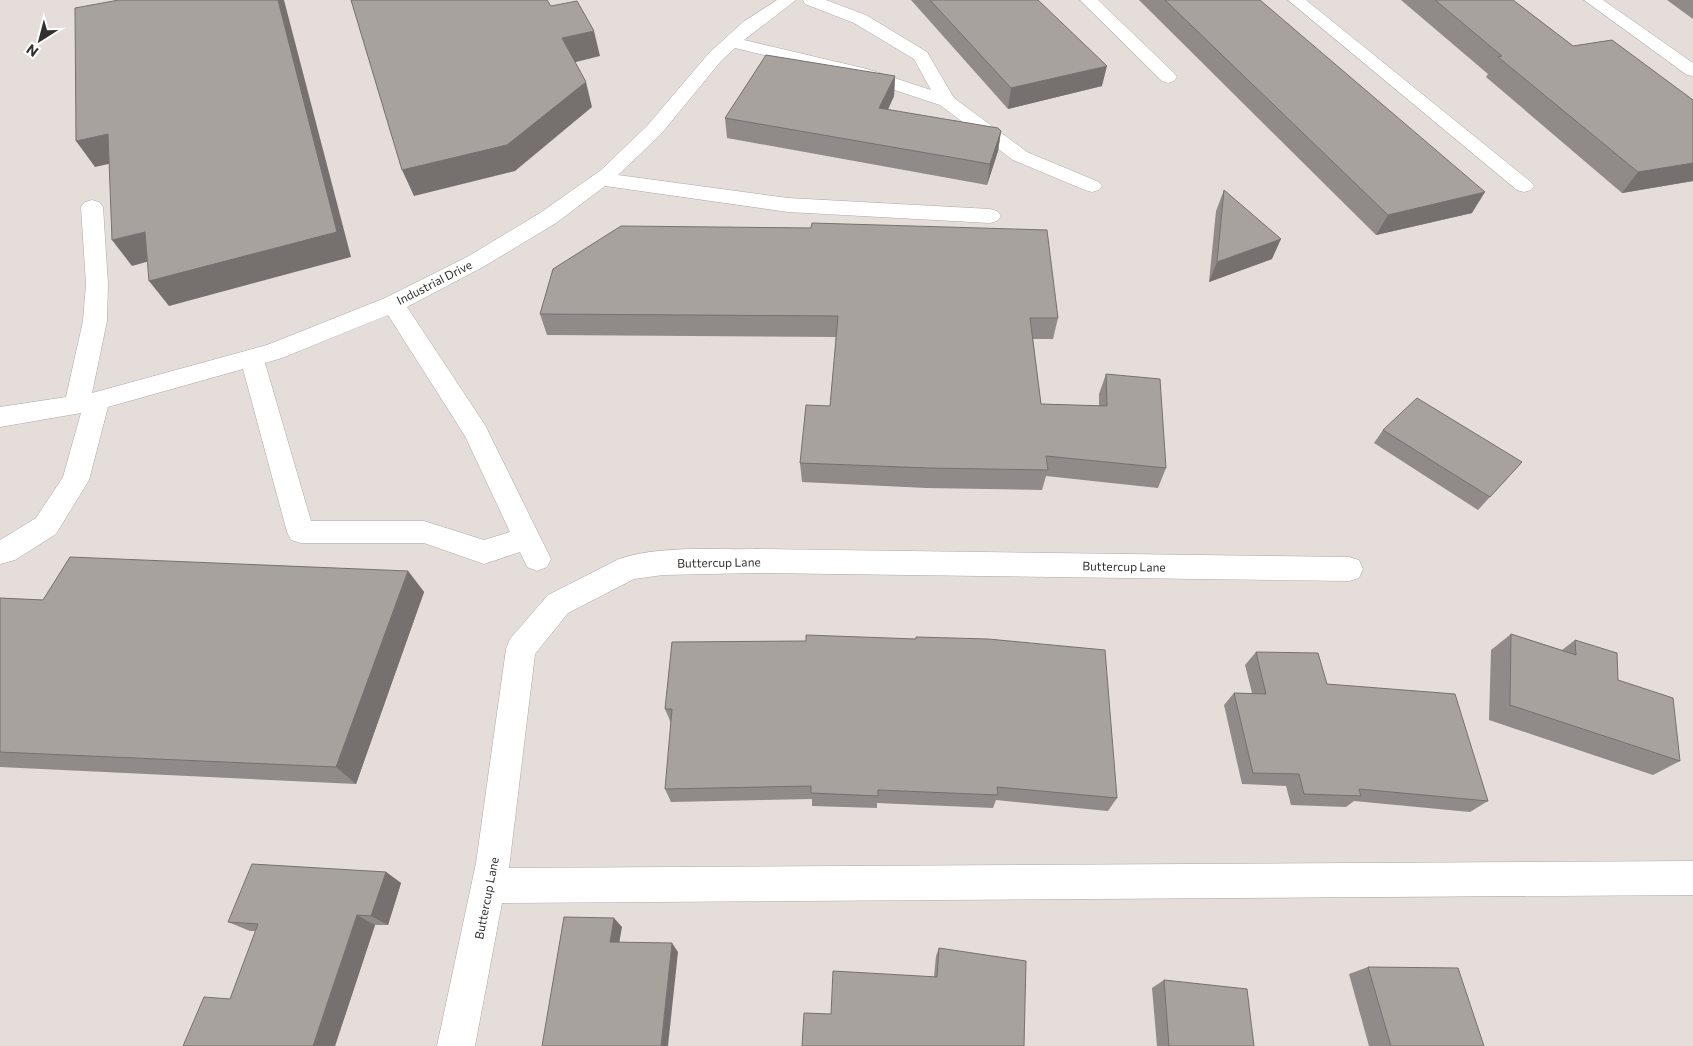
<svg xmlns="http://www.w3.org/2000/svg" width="1693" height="1046" font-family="Commissioner,sans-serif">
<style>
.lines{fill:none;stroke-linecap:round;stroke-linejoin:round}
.minor-casing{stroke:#afa9a5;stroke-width:1}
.minor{fill:#fff;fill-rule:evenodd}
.wall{fill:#908b88}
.shaded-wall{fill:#76716f}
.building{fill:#a8a29e;stroke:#76716f}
.labels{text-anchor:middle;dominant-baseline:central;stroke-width:4.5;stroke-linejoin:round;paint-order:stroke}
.street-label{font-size:12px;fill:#33312f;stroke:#fff}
</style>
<rect width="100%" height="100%" fill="#e4ddd9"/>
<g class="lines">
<g class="minor-casing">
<g id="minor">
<path d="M777,0H796L744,40L867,69L931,90L914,59L854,23L805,4L803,0H826L866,15L927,52L954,98L1027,152L1099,182L1102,186L1099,190L1092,192L1085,190L1013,160L940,105L855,77L735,48L721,61L661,134L618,175L788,198L990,209L997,211L1001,216L997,221L990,223L788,212L605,186L556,223L483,267L407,307L485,425L551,559L547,567L537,571L527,567L520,552L484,564L424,543H301L291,540L287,532L243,369L108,407L89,480L56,534L15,560L0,564V540L36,518L63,477L81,413L0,427V407L66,397L83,321L86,284L81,207L85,202L92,200L99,202L103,207L108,284L107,321L92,393L267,345L385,298L467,257L540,213L601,170L647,126L709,53L743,22ZM388,315L465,436L510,532L484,540L424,521H311L265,363L282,358Z"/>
<path d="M1080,0H1098L1174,73L1177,77L1174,81L1168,83L1162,81Z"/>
<path d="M1288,0H1306L1531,182L1534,186L1531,190L1524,192L1517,190Z"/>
<path d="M1584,0H1603L1693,63V76L1687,75Z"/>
<path d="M757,549L1349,557L1359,560L1363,569L1359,578L1349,581L757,573L663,575L634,579L568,613L535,654L509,868L1693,861V895L502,903L475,1046H437L476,863L506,649L510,639L548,595L619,559C660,545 714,550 757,549Z"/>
</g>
</g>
<use href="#minor" class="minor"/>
</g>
<g class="wall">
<path d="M911,0H1038L1102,86L1008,109Z"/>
<path d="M1139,0H1260L1472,213L1376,235Z"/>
<path d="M1401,0H1513L1573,46L1693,100V181L1622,193L1486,77L1488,74Z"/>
<path d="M1667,0H1693V19Z"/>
<path d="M895,76L894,96L888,110L1001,131L998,151L987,185L727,138L725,118Z"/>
<path d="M1224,190L1272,259L1209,282L1216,211Z"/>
<path d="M553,269L1058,318L1053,339H1033L1041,404L1099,406V394L1106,374L1166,468L1158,488L1046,476L1042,490L926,488L802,482L800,463L830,406L836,337L547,335L540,314Z"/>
<path d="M1383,430L1522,462L1478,510L1374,443Z"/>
<path d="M408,571L424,592L356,784L0,767V598L43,600Z"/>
<path d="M1511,634L1562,650L1575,640L1618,680L1680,761L1653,775L1489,720L1491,650Z"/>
<path d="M672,642L1117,798L1108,811L996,800L993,808L877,803V808L812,806V799L671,802L665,789L671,723L665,709Z"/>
<path d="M1256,652L1327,684L1488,801L1470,812L1354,801L1346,807L1291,805L1286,786L1242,784L1224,705L1234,693H1252L1245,665Z"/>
<path d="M386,872L401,883L388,925H375L335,1046H183L230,999L256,931H250L228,922Z"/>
<path d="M939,948L1024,1046L831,1014L934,977L936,956Z"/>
<path d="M1368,967L1484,1046H1369L1349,974Z"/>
<path d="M1164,980L1254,1046H1157L1152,988Z"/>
</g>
<g class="shaded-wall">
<path d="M278,0H284L351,257L169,306L149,281Z"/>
<path d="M594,31L600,56L568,64L562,38Z"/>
<path d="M1107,66L1102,86L1008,109L1011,88Z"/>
<path d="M895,76L894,96L878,129L879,108Z"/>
<path d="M586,82L592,107L515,171L414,196L402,170Z"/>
<path d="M1001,131L998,151L987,185L990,164Z"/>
<path d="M108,134L126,160L95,167L76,141Z"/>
<path d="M1693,163V181L1622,193L1638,172Z"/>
<path d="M1485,192L1472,213L1376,235L1388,215Z"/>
<path d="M145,232L164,257L132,266L112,240Z"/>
<path d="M1281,239L1272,259L1209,282L1217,262Z"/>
<path d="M408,571L424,592L356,784L336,767Z"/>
<path d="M386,872L401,883L388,925L371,916Z"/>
<path d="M357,915L375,925L335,1046H313Z"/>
<path d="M614,918L622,927L618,950L610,942Z"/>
<path d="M672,943L678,952L668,1046H661Z"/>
</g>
<g class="building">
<path d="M119,0H278L337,232L149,281L145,232L112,240L108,134L76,141L75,8Z"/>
<path d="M351,0H547L551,6L577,1L594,31L562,38L586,82L507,145L402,170Z"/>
<path d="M930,0H1038L1107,66L1011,88Z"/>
<path d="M1165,0H1260L1485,192L1388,215Z"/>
<path d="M1435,0H1513L1573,46L1612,40L1693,100V163L1638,172L1498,57L1502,56Z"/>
<path d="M766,55L895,76L879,108L998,128L1001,131L990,164L725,118Z"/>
<path d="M1224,190L1281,239L1217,262Z"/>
<path d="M812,223L1047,230L1058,318H1030L1041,404L1107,406L1106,374L1160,379L1166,468L1046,456L1048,470L928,468L800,463L806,405L830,406L838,316L540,314L553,269L621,226L811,228Z"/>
<path d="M1417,398L1522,462L1490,497L1383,430Z"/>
<path d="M70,557L408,571L336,767L0,752V598L43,600Z"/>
<path d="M1511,634L1576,655L1575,640L1617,653L1618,680L1673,698L1680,761L1510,705Z"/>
<path d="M806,635L916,639V637L988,639L1105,650L1117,798L997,787L998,795L878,790V796L811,793V786L665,789L672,709H665L672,642L806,641Z"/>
<path d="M1256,652L1318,653L1327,684L1455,694L1488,801L1359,789L1361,796L1304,794L1299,774L1253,773L1234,693L1266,694Z"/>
<path d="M252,864L386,872L371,916L357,915L313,1046H183L204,997L230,999L258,924L228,922Z"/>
<path d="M564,917L614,918L610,942L672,943L661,1046H542Z"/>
<path d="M939,948L1026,961L1024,1046H802L804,1013L831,1014L833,971L937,977Z"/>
<path d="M1368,967L1458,968L1484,1046H1391Z"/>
<path d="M1164,980L1247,989L1254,1046H1169Z"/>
</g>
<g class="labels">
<g class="street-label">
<text transform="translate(434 282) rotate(-27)">Industrial Drive</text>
<text transform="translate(719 562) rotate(-1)">Buttercup Lane</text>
<text transform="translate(1124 566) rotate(1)">Buttercup Lane</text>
<text transform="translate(486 898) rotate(-79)">Buttercup Lane</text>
</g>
</g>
<g transform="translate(40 40) rotate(216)" stroke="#ffffff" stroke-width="4" paint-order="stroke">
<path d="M0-4L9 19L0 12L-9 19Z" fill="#33312f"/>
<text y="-8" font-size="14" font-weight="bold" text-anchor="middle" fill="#33312f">N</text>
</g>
</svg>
